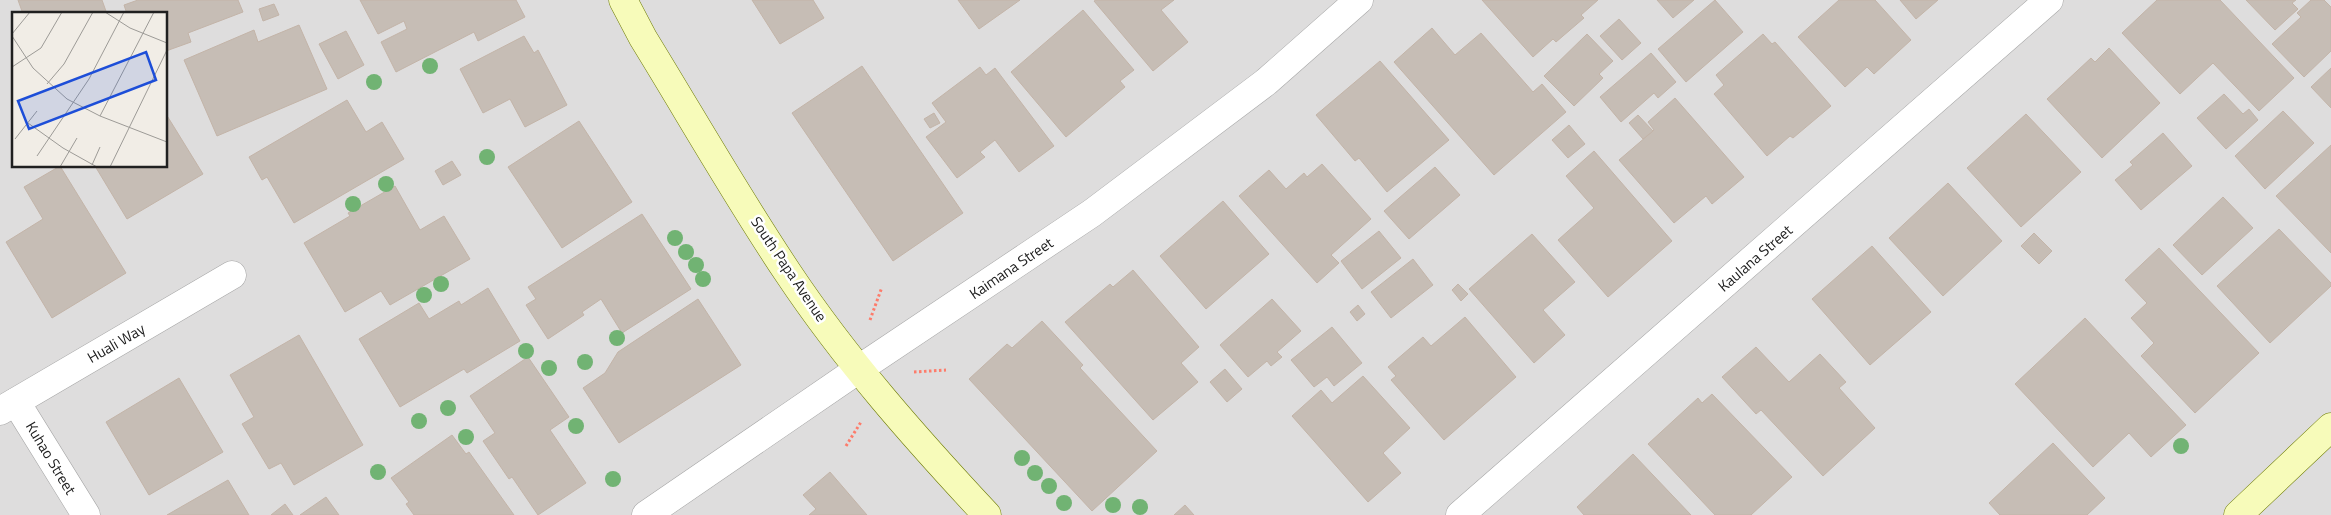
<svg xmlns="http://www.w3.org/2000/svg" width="2331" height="515" font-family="'Titillium Web',sans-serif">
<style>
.residential{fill:#dedddd;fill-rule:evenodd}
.building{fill:#c6bdb5;stroke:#c3b4a8}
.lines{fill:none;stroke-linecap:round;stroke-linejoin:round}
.street-casing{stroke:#a7a7a7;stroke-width:29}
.secondary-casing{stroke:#6d7b03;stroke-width:29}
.path{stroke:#fd7c6b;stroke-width:3;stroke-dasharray:2.5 2.5;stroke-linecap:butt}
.street{stroke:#fff;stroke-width:28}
.secondary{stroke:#f7fbba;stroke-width:28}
.tree{fill:#71b373}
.labels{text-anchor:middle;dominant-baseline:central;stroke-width:5;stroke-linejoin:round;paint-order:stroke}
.street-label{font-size:15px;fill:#202020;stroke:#fff}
.inset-road{fill:none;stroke:#9d9b97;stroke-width:1}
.view{fill:#1d4ed8;fill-opacity:0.15;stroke:#1d4ed8;stroke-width:2.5}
.inset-edge{fill:none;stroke:#202020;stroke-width:2.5}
</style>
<rect width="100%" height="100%" fill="#f1ede6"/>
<path class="residential" d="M0,0H2331V515H0ZM14,14H166V166H14Z"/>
<g class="building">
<path d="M18,0H102L107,14H23Z"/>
<path d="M138,0H238L243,12L188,33L191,42L166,51V14H127L124,5Z"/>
<path d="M360,0H516L525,17L478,41L474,32L396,72L381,42L407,29L404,21L378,34Z"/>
<path d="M752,0H813L824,18L780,44Z"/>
<path d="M958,0H1020L979,29Z"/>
<path d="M1096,0H1174L1161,10L1188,42L1153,71L1094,1Z"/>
<path d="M1482,0H1598L1581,15L1584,18L1556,42L1553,39L1533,57Z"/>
<path d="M1657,0H1694L1673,18Z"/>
<path d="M1715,0L1743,32L1686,82L1658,49Z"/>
<path d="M1839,0H1875L1911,40L1874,74L1867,67L1845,87L1798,37Z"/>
<path d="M1900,0H1938L1916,19Z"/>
<path d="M2157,0H2220L2294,78L2259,111L2213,63L2180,94L2122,33Z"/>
<path d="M2246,0H2296L2292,3L2298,9L2275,30Z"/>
<path d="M2311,0H2324L2331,7V51L2304,77L2272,44L2301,17L2297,13Z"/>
<path d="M274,4L279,15L263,21L259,9Z"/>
<path d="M1083,10L1134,70L1120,81L1125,87L1066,137L1011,72Z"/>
<path d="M1619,19L1641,43L1622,60L1600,36Z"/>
<path d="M299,25L327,89L217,136L184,60L254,30L258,42Z"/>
<path d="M1432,28L1455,55L1481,33L1533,92L1542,84L1566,112L1494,175L1394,62Z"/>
<path d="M346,31L364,65L338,79L319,44Z"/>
<path d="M1587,34L1613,61L1599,74L1603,78L1574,106L1544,76Z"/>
<path d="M1763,34L1772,44L1775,42L1831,106L1793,138L1790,136L1767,156L1714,94L1724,85L1716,75Z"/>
<path d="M524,36L534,53L538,50L567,105L525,127L510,99L483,113L460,69Z"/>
<path d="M2109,48L2160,103L2102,158L2047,99L2091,58L2095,62Z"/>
<path d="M1651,53L1676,82L1658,98L1654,93L1621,122L1600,97Z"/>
<path d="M1380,61L1449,140L1387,192L1359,158L1355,161L1316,115Z"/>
<path d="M862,66L963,213L893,261L792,113Z"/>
<path d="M980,67L986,75L995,68L1054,146L1019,172L995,140L980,152L985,157L957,178L926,137L946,122L932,103Z"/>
<path d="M2331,68V108L2311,87Z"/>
<path d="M2224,94L2243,114L2249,109L2258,120L2226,149L2197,118Z"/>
<path d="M1675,98L1744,177L1712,204L1706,196L1674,223L1619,160L1654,130L1648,122Z"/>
<path d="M347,100L366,132L382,122L404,159L294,223L267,177L262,180L249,157Z"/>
<path d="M2283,111L2314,143L2265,189L2235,156Z"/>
<path d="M934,113L940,123L930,128L924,119Z"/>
<path d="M166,114L203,174L127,219L95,166H166Z"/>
<path d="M2026,114L2081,172L2021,227L1967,168Z"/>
<path d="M1638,115L1653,131L1643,139L1629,123Z"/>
<path d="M579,121L632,202L562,248L508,167Z"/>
<path d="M1569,125L1585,144L1568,158L1552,140Z"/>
<path d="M2163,133L2192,166L2141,210L2115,180L2133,165L2130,162Z"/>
<path d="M2331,145V253L2276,196Z"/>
<path d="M1594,151L1672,241L1608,297L1558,240L1594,208L1566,176Z"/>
<path d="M452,161L461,175L443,185L435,171Z"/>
<path d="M1322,164L1371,219L1331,255L1339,263L1317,283L1239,196L1269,170L1286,189L1304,173L1307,177Z"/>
<path d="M60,166L126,273L52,318L6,242L43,219L24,187Z"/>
<path d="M1435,167L1460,195L1409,239L1384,211Z"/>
<path d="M1948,183L2002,241L1943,296L1889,238Z"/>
<path d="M395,186L420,230L444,216L470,259L390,305L381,291L345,312L304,243L350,216L348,213Z"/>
<path d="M2223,197L2253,228L2202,275L2173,245Z"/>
<path d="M1223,201L1269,254L1206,309L1160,256Z"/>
<path d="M642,214L691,289L622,333L601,299L582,312L584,315L548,339L526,305L536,299L528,287Z"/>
<path d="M2279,229L2331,283V286L2270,343L2217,286Z"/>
<path d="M1379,231L1401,258L1362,289L1341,261Z"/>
<path d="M2034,233L2052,251L2039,264L2021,246Z"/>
<path d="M1532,234L1575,282L1543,310L1565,335L1534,363L1469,289Z"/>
<path d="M1872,246L1931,312L1870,365L1812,299Z"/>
<path d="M2159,248L2259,353L2195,413L2141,356L2154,343L2131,318L2147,303L2125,280Z"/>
<path d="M1413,259L1433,285L1391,318L1371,292Z"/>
<path d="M1133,270L1199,347L1181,363L1198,382L1153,420L1065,322L1110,284L1113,287Z"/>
<path d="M1458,284L1468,294L1461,301L1452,290Z"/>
<path d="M488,288L520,341L467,373L464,369L400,407L359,339L419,303L429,319L459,301L461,305Z"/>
<path d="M698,299L741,365L619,443L583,388L605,373L618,352Z"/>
<path d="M1272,299L1301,331L1277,352L1282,357L1271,366L1267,361L1248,377L1220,345Z"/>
<path d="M1358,305L1365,314L1357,321L1350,312Z"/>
<path d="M1465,317L1516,377L1444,440L1391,380L1396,376L1388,367L1423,337L1431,346Z"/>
<path d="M2085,318L2186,425L2151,457L2129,433L2093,467L2015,384Z"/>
<path d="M1042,321L1083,365L1080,368L1157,451L1092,511L969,379L1007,344L1012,348Z"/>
<path d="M1332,327L1362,363L1334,386L1327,377L1314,387L1291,360Z"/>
<path d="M299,335L363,445L294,485L281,463L269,469L242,424L254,417L230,375Z"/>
<path d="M1756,347L1789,382L1820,354L1846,382L1839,388L1875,428L1823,476L1761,410L1756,414L1722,377Z"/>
<path d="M528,357L569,417L550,430L586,483L538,515L512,477L509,479L483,441L495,433L470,396Z"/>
<path d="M1225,369L1242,389L1227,402L1210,382Z"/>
<path d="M1363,376L1410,428L1383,453L1401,473L1368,502L1292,416L1321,390L1332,403Z"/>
<path d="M179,378L223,452L149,495L106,422Z"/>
<path d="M1712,394L1792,477L1751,515H1715L1648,444L1698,398L1702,403Z"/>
<path d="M452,435L466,454L469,452L514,515H414L406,504L409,502L391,478Z"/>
<path d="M2053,443L2105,498L2087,515H2000L1989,503Z"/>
<path d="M1633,454L1691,515H1584L1577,507Z"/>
<path d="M830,472L867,515H809L816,509L803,495Z"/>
<path d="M228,480L249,515H167Z"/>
<path d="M326,497L339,515H300Z"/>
<path d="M285,504L293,515H271Z"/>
<path d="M1185,505L1194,515H1174Z"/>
</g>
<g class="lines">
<g class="street-casing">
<g id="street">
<path d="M16,402L86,515"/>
<path d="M0,411L232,275"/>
<path d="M646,515L859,369L1092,213L1266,82L1359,0"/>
<path d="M1460,515L2049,0"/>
</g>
</g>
<g class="secondary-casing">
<g id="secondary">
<path d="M623,0L643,38C691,116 737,197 788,273C846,360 916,439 987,515"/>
<path d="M2238,515L2331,427"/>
</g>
</g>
<g class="path">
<path d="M870,320L882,287"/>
<path d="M914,372L946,370"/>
<path d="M846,446L861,422"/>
</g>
<use href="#street" class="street"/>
<use href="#secondary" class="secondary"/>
</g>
<g class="tree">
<circle cx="430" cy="66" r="8"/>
<circle cx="374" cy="82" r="8"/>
<circle cx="487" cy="157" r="8"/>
<circle cx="386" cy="184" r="8"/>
<circle cx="353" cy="204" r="8"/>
<circle cx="675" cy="238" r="8"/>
<circle cx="686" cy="252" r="8"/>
<circle cx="696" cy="265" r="8"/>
<circle cx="703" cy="279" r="8"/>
<circle cx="441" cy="284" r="8"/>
<circle cx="424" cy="295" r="8"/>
<circle cx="617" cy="338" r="8"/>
<circle cx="526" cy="351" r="8"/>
<circle cx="585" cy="362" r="8"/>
<circle cx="549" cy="368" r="8"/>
<circle cx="448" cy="408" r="8"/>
<circle cx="419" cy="421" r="8"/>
<circle cx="576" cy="426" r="8"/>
<circle cx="466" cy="437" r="8"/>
<circle cx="2181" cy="446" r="8"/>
<circle cx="1022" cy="458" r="8"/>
<circle cx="378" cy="472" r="8"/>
<circle cx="1035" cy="473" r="8"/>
<circle cx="613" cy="479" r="8"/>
<circle cx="1049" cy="486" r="8"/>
<circle cx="1064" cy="503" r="8"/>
<circle cx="1113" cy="505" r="8"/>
<circle cx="1140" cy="507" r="8"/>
</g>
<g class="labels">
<g class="street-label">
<text transform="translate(1755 258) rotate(-41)">Kaulana Street</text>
<text transform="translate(1011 268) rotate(-34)">Kaimana Street</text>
<text transform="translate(789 269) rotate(56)">South Papa Avenue</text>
<text transform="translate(116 343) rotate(-30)">Huali Way</text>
<text transform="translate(51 458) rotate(59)">Kuhao Street</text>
</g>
</g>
<g transform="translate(12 12)">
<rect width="155" height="155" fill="#f1ede6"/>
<path class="inset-road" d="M93,0L118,16L155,31M0,22L18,0M0,24L21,56L55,87L88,104L155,130M0,55L29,36L50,0M35,72L52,52L81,0M88,104L142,0M16,111L51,136L85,155M3,127L25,99M25,144L77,67L112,0M80,153L88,135M48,155L65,126M98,155L155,38"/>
<path class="view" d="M134,40L144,68L17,117L6,89Z"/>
<rect width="155" height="155" class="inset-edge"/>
</g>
</svg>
